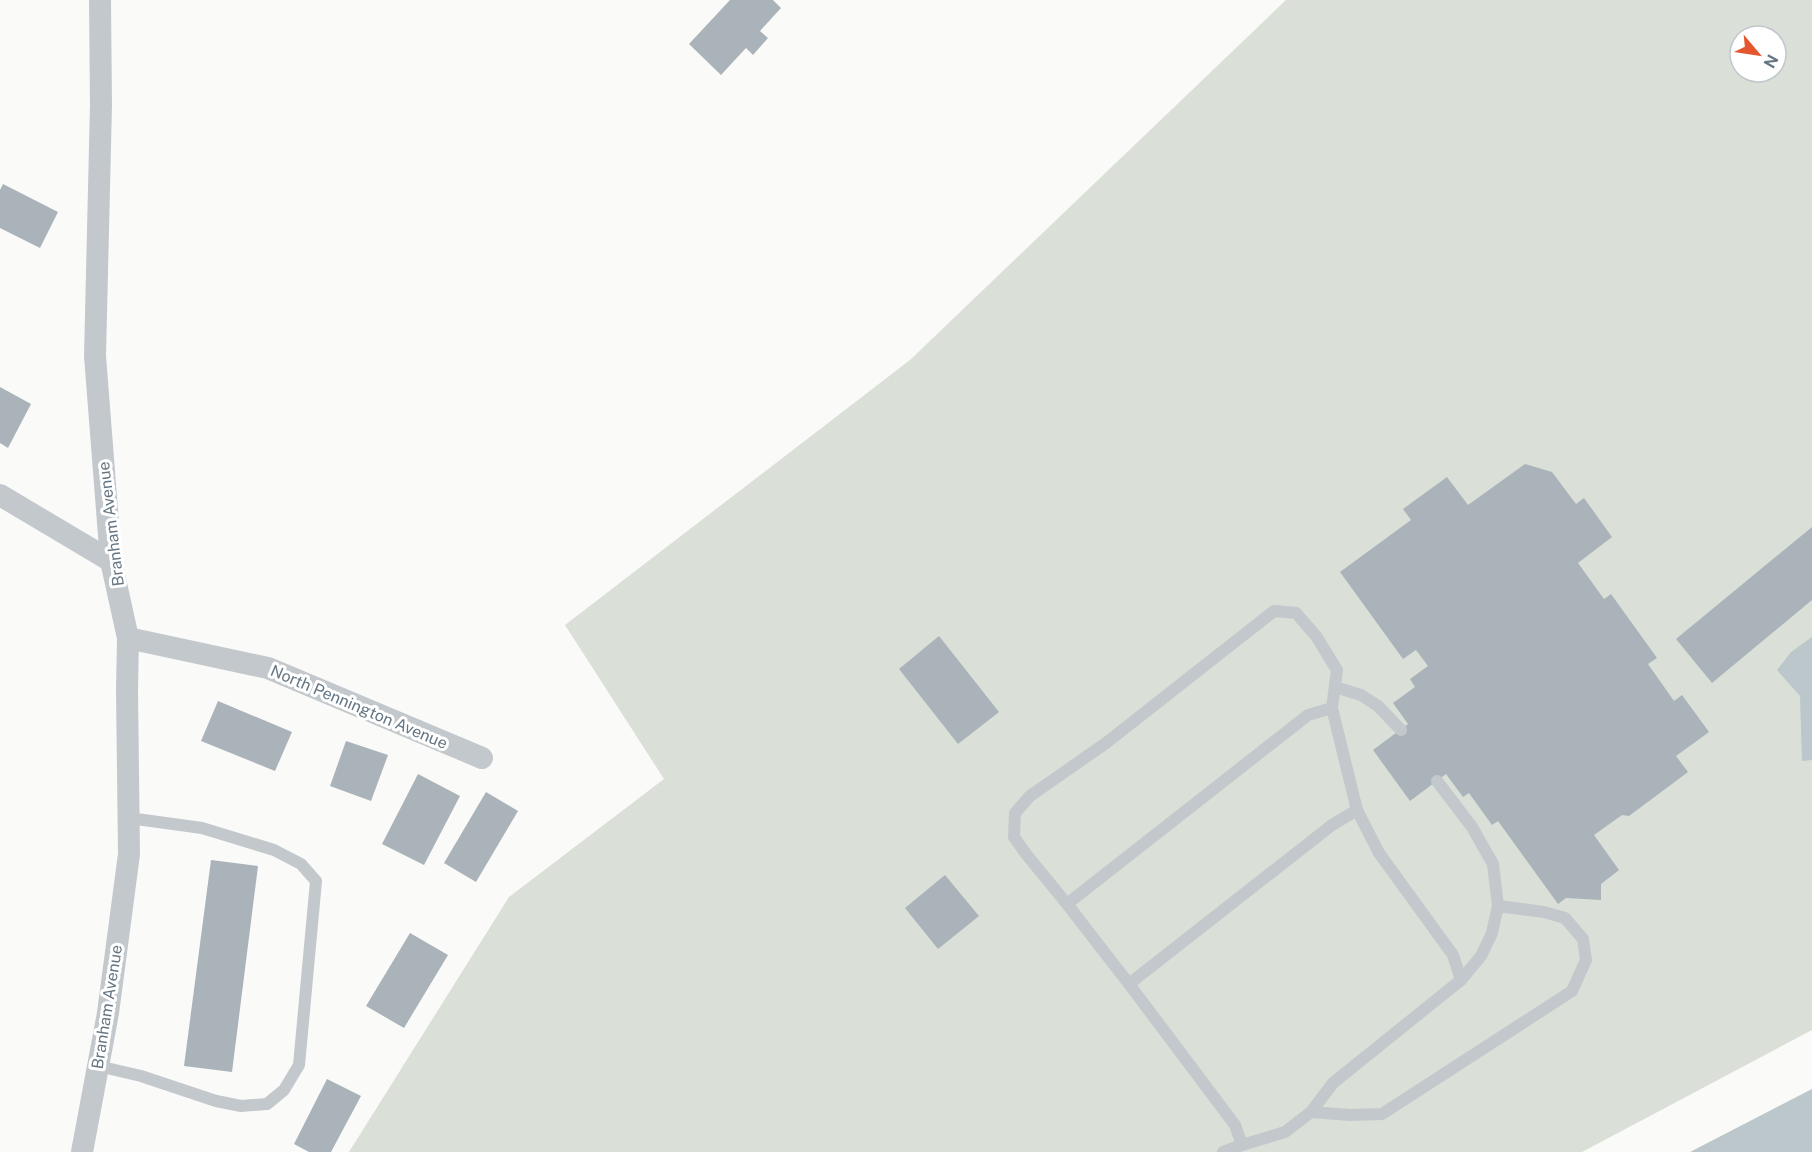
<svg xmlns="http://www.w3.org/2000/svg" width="1812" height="1152" font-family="'Public Sans',sans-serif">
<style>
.green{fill:#dadfd7;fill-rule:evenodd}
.water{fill:#bbc7cb}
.building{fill:#aab3b9}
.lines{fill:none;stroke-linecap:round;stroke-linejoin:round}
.service{stroke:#c3c8cc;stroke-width:12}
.minor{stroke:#c3c8cc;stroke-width:22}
.labels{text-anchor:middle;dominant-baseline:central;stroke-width:6;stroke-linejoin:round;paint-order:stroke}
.street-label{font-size:16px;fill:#657683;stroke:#fff}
</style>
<rect width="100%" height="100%" fill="#fafaf8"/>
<path class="green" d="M1286,0H1812V1030L1582,1152H349L509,897L664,779L565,625L910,360ZM1740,36H1776V72H1740Z"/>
<g class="water">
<path d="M1812,637V760L1802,761L1800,696L1777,670L1791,652Z"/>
<path d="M1812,1089V1152H1690Z"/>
</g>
<g class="building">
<path d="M730,0H773L781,8L760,31L768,38L753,55L746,48L721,75L689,44Z"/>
<path d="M3,184L58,212L40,248L0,228V190Z"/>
<path d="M0,387L31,404L8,448L0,443Z"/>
<path d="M1525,464L1552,472L1576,504L1584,498L1612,537L1578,563L1604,599L1611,594L1657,658L1648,664L1674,701L1682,695L1709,732L1676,756L1688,772L1629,816L1622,815L1594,835L1619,870L1601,884V900L1566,898L1558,904L1498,821L1492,825L1469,793L1463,797L1446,774L1410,801L1373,750L1408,724L1393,703L1415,687L1410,679L1428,666L1416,650L1403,659L1340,572L1411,520L1403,509L1447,477L1468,505Z"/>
<path d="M1812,527V600L1712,683L1676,639Z"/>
<path d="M939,636L999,712L958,744L899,669Z"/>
<path d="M218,701L292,732L275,771L201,741Z"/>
<path d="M346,741L388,755L371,801L330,786Z"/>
<path d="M418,774L460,796L424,865L382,844Z"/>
<path d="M486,792L518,811L476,882L444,863Z"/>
<path d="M211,860L258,866L232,1072L184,1066Z"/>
<path d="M945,875L979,916L938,949L905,908Z"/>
<path d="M410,933L448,955L404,1028L366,1006Z"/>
<path d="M327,1079L361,1096L331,1152H309L294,1144Z"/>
</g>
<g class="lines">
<g class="service">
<path d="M1274,611L1296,613L1316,636L1337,670L1332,708L1357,810L1379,853L1453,955L1461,980L1333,1083L1311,1112L1285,1132L1242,1145L1235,1125L1129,984L1067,904L1026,854L1014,837L1015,813L1030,796L1106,743Z"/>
<path d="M1335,687L1361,695L1378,706L1401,730"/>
<path d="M1437,781L1472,827L1493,864L1498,906L1492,933L1481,956L1461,980"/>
<path d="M1067,904L1308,715L1332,708"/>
<path d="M1129,984L1332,825L1357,810"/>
<path d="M98,1066L141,1076L216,1101L241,1106L267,1104L284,1090L299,1065L316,881L301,864L274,850L202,828L129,818"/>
<path d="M1311,1112L1350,1115L1382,1114L1572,991L1586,960L1583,939L1565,918L1544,912L1498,906"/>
<path d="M1223,1152L1242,1145"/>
</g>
<g class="minor">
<path d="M0,495L111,561"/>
<path d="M128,638L268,668L482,758"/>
<path d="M82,1152L108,1013L129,854L127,690L128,638L111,561L95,356L101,105L100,0"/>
</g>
</g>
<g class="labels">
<g class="street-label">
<text transform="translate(111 524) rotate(-97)">Branham Avenue</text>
<text transform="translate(359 707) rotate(23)">North Pennington Avenue</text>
<text transform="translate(107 1007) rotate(-81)">Branham Avenue</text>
</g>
</g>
<g transform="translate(1758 54) rotate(119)"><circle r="28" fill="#ffffff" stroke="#c1c8cd" stroke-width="1.5"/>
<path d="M0-4.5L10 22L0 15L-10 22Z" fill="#e4572e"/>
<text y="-9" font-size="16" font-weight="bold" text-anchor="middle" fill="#657683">N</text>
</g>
</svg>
